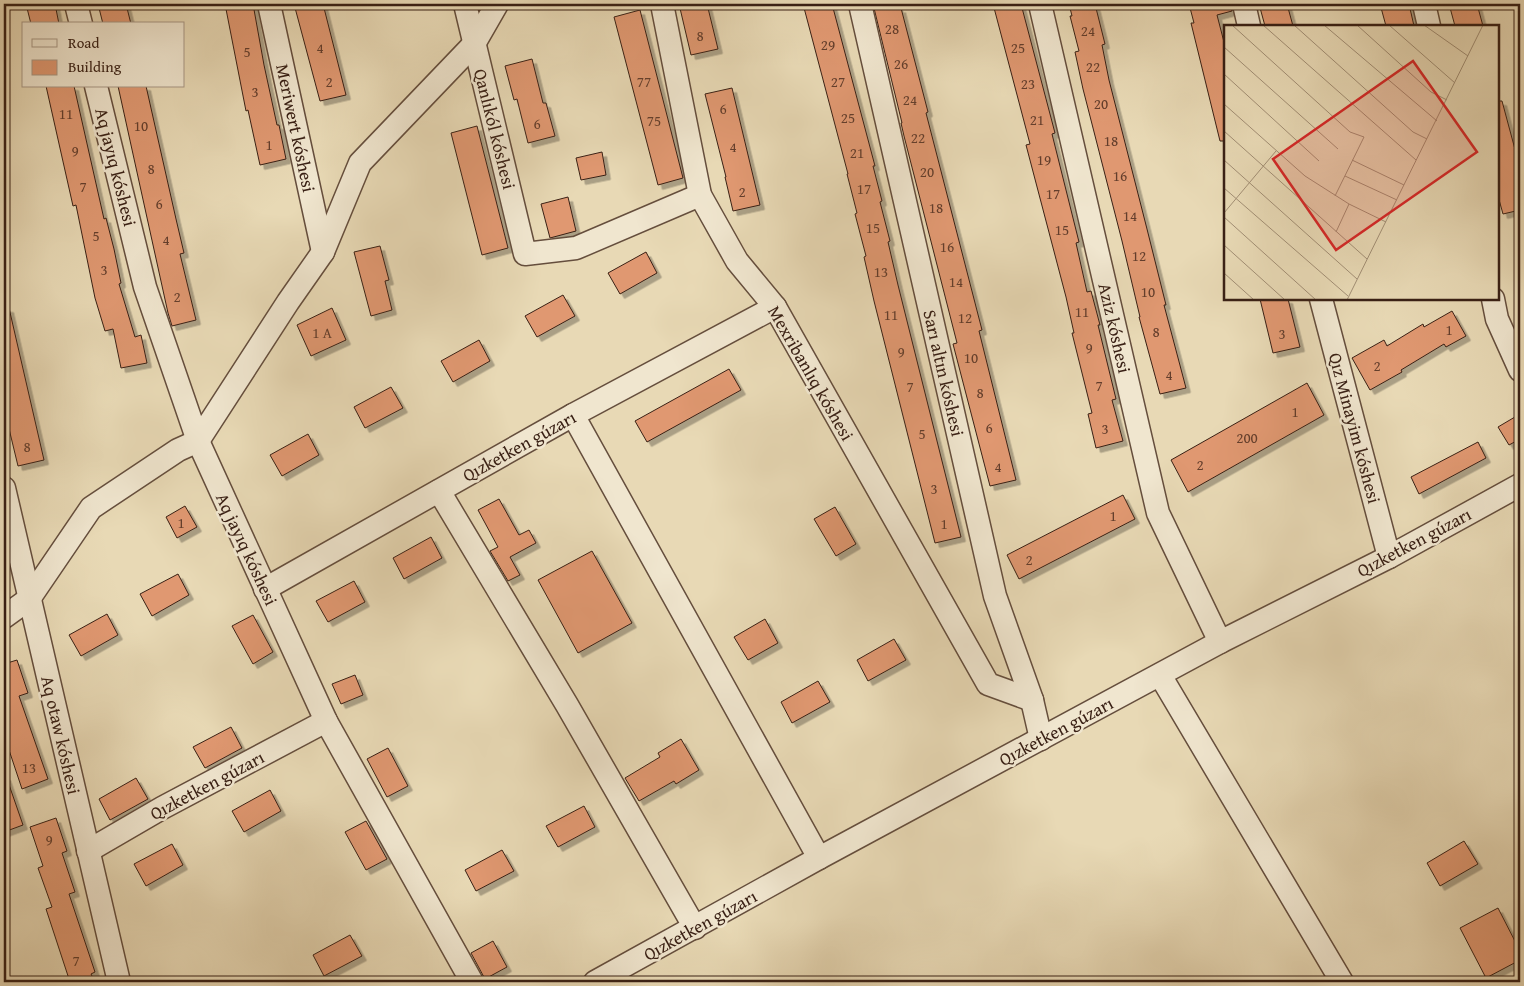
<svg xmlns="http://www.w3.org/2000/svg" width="1524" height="986" font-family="'Gentium Book Plus',serif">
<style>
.building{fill:#e09871;stroke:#392015;filter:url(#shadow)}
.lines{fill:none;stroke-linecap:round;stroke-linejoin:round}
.minor-casing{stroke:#654e3d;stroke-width:25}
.minor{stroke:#f0e6cf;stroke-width:22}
.labels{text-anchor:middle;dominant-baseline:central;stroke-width:5;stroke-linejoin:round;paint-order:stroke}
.number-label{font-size:15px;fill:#633e2c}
.street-label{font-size:18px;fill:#392015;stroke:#f0e6cf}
.inset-road{fill:none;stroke:#a28f75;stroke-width:1}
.view{fill:#d62828;fill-opacity:0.15;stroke:#d62828;stroke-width:2.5}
.inset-edge{fill:none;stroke:#392015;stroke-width:2.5}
</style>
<defs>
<filter id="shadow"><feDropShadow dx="4.5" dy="4.5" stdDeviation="0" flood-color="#0004"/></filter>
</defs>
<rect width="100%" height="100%" fill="#e8d9b5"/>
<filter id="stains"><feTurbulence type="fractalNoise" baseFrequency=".004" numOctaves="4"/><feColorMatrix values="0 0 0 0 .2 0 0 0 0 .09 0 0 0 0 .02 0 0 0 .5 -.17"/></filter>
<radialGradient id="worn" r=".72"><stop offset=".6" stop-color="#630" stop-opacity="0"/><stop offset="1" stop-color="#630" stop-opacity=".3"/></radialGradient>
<g class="building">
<path d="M26,4H55L59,24H31Z"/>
<path d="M98,4H126L131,24H103Z"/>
<path d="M225,4H253L264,65L277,125H279L286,159L260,165L248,110L246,111Z"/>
<path d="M294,4H323L346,95L320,101Z"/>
<path d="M679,4H707L718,49L691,55Z"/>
<path d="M803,4H832L875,166H873L882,201L880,202L890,241L888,242L898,285L961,537L935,543L874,301L864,257L866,256L855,214L857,213L847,174H848Z"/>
<path d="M873,4H897L899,9L901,8L928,112L926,113L982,330L979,331L1016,480L990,486L953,344L957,343L904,136L901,123H902Z"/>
<path d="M993,4H1021L1055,133L1052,134L1079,242L1076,243L1087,292L1091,291L1100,325H1098L1116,399L1112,400L1123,441L1096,448L1088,414L1092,413L1072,333H1074L1066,297L1026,145L1030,144Z"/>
<path d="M1069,4H1095L1105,44L1102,45L1109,80L1147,229L1166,305H1164L1186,388L1160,394L1139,317H1140L1122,241L1083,89L1075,52L1079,51L1070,16H1072Z"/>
<path d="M1189,4H1231L1232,11L1217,15L1225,46V141H1220L1191,23H1194Z"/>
<path d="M1259,4H1287L1293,26H1265Z"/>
<path d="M1380,4H1409L1414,26H1386Z"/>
<path d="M1449,4H1477L1483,26H1455Z"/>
<path d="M640,10L683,178L658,185L614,17Z"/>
<path d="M532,59L543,103H546L555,136L528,143L517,99L514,100L505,66Z"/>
<path d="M46,86H74L104,219L106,218L114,249L121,283L119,284L135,337L141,335L147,363L121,368L113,329L105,331L95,298L76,205L73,206Z"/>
<path d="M118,86H146L176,219L184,253L180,254L196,320L172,326L168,313Z"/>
<path d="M732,88L760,205L733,211L725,177H726L705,94Z"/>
<path d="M1498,101H1502L1520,168V210L1503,214L1498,196Z"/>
<path d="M477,126L508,248L482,255L451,133Z"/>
<path d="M602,152L606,175L581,180L576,158Z"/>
<path d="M568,197L576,231L550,238L541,204Z"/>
<path d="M380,246L389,280L385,281L392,310L371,316L354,252Z"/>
<path d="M646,252L657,273L620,294L608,273Z"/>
<path d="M563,295L575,316L537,337L525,316Z"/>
<path d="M1260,299H1288L1300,347L1273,353Z"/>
<path d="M4,308H9L44,460L18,466L4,408Z"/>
<path d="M332,308L346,340L311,356L297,325Z"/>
<path d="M1452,311L1466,336L1446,347L1444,344L1401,370L1402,372L1370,390L1352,358L1384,340L1387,346L1423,324L1424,327Z"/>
<path d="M479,340L490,361L453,382L441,361Z"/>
<path d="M729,369L741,390L647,442L635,421Z"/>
<path d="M1307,383L1324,415L1188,492L1171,460Z"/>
<path d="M391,387L403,408L365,428L354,407Z"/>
<path d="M1520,414V439L1509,445L1498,427Z"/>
<path d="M308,434L319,455L282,476L270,455Z"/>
<path d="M1478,442L1486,458L1419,494L1411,477Z"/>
<path d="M1123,495L1135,519L1019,579L1007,555Z"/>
<path d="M499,499L519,535L529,530L536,543L510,557L520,575L508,581L490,551L498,547L478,510Z"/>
<path d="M185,506L197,527L177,538L166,517Z"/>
<path d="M835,507L856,544L836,556L814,519Z"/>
<path d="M431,537L442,558L404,579L393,558Z"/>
<path d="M592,551L632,623L578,653L538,580Z"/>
<path d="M178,574L189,595L152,616L140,594Z"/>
<path d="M354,581L365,602L328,622L316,601Z"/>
<path d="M107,614L118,635L81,656L69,635Z"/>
<path d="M253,615L273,652L253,664L232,626Z"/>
<path d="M765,619L778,643L748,660L734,637Z"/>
<path d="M894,639L906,660L868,681L857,660Z"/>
<path d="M17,660L28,693L19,696L48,779L22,789L4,735V664Z"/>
<path d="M355,675L363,695L341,704L332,684Z"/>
<path d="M818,681L830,702L792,723L781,702Z"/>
<path d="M231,727L242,748L205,768L193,747Z"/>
<path d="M681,739L699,770L676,784L674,781L639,801L625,778L660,757L658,753Z"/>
<path d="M388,748L408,786L387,797L367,759Z"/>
<path d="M4,776H6L23,825L4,832Z"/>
<path d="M136,778L148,799L110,820L99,799Z"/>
<path d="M270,790L281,811L244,832L232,811Z"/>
<path d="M584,806L595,827L558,847L546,826Z"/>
<path d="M56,818L67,851L62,853L75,892L69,894L95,972L91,974L95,982H70L46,909L52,907L38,868L43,866L30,827Z"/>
<path d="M366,821L387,859L366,870L345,832Z"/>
<path d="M1464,841L1478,864L1440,886L1427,863Z"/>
<path d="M172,844L183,865L146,886L134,864Z"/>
<path d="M502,850L514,871L476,891L465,870Z"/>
<path d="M1498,908L1520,951V960L1486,978L1460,928Z"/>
<path d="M350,935L362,956L324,976L313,955Z"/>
<path d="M493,941L507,967L485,979L471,953Z"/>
</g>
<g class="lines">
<g class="minor-casing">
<g id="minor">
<path d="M76,4L81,24"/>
<path d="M269,4L323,252"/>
<path d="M465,4L525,254L576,248L700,195"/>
<path d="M662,4L700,195L737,261L775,307L988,684L1032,700"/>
<path d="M860,4L995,596L1032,700L1041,739"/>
<path d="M1040,4L1158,513L1220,642"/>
<path d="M1244,4L1249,26"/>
<path d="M1424,4L1429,26"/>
<path d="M96,86L145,287L198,441L326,721L472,982"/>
<path d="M1321,299L1389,557"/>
<path d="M1493,299L1497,319L1520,370"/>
<path d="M573,415L819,858"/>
<path d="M4,488L119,982"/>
<path d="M439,491L567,705L695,928"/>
<path d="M265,589L573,415L775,307"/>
<path d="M4,617L29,599L91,508L178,450L198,441L288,302L323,252L360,163L474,44L497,4"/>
<path d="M1160,675L1342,982"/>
<path d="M88,851L162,808L326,721"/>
<path d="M595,982L819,858L1220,642L1389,557L1520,485"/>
</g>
</g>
<use href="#minor" class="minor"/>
</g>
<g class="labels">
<g class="number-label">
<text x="892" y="28">28</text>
<text x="1088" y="30">24</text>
<text x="700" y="35">8</text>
<text x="828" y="44">29</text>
<text x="320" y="47">4</text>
<text x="1018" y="47">25</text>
<text x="247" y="51">5</text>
<text x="901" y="63">26</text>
<text x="1093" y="66">22</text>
<text x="329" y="81">2</text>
<text x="644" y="81">77</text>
<text x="838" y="81">27</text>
<text x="1028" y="83">23</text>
<text x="255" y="91">3</text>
<text x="910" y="99">24</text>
<text x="1101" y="103">20</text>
<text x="723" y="108">6</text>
<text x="66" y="113">11</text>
<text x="848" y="117">25</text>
<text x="1037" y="119">21</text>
<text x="654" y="120">75</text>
<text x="537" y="123">6</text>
<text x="141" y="125">10</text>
<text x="918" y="137">22</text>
<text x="1111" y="140">18</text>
<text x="269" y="144">1</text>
<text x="733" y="146">4</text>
<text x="75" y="150">9</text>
<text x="857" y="152">21</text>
<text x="1044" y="159">19</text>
<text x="151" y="168">8</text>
<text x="927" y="171">20</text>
<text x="1120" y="175">16</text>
<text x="83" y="186">7</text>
<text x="864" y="188">17</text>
<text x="742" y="191">2</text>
<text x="1053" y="193">17</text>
<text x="159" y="203">6</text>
<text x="936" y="207">18</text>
<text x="1130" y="215">14</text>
<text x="873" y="227">15</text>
<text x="1062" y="229">15</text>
<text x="96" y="235">5</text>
<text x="166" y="239">4</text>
<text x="947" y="246">16</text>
<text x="1139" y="255">12</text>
<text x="104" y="269">3</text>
<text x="881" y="271">13</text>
<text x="956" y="281">14</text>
<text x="1148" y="291">10</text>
<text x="177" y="296">2</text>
<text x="1082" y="311">11</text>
<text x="891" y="314">11</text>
<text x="965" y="317">12</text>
<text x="1449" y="329">1</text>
<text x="1156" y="331">8</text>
<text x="322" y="332">1 А</text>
<text x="1282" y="333">3</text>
<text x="1089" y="347">9</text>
<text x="901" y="351">9</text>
<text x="971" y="357">10</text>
<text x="1377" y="365">2</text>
<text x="1169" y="374">4</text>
<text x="1099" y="385">7</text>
<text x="910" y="386">7</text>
<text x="980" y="392">8</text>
<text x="1295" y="411">1</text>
<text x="989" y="427">6</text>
<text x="1105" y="428">3</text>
<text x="922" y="433">5</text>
<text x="1247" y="437">200</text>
<text x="27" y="446">8</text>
<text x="1200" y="464">2</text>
<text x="998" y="466">4</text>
<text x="934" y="488">3</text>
<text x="1113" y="515">1</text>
<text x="181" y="522">1</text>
<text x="944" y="523">1</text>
<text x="1029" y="559">2</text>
<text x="29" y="767">13</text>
<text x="49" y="839">9</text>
<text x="76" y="960">7</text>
</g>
<g class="street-label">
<text transform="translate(296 128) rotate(78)">Meriwert kóshesi</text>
<text transform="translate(495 129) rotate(76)">Qanlıkól kóshesi</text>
<text transform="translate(116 167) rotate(76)">Aq jayıq kóshesi</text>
<text transform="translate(1115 328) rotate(77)">Aziz kóshesi</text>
<text transform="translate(811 373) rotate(60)">Mexribanlıq kóshesi</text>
<text transform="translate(944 373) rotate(77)">Sarı altın kóshesi</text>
<text transform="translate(1355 428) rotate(75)">Qız Minayim kóshesi</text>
<text transform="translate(519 446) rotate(-29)">Qızketken gúzarı</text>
<text transform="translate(1414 542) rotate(-28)">Qızketken gúzarı</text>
<text transform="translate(247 549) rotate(65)">Aq jayıq kóshesi</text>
<text transform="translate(1056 731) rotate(-28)">Qızketken gúzarı</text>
<text transform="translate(61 735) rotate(77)">Aq otaw kóshesi</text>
<text transform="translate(207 785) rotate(-28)">Qızketken gúzarı</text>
<text transform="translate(700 925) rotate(-29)">Qızketken gúzarı</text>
</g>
</g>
<g transform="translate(1224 25)">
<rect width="275" height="275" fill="#e8d9b5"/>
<path class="inset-road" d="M8,0L126,107L140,112L111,171M39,0L192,135M70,0L189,107L203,114M100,0L213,96M133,0L207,67L223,75M165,0L231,58M200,0L244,31M0,22L114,124M0,49L95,136M0,79L81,151L125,179L162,197M0,106L143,234M0,135L133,254M128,135L180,160M121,151L173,175M0,163L124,271M0,188L52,126M0,192L92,275M112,207L125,179M0,220L61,275M0,248L30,275M123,275L259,0"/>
<path class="view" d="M189,36L253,127L112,225L49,134Z"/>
<rect width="275" height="275" class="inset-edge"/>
</g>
<rect width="1524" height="986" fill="none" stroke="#e8d9b5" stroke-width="20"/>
<rect x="5" y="5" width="1514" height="976" fill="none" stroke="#392015" stroke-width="2.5"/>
<rect x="10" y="10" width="1504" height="966" fill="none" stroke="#392015"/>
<rect x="22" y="22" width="162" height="65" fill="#f0e6cf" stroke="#a79785"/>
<rect x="32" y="39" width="25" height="8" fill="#f0e6cf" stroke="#a79785"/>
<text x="68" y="48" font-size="15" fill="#392015">Road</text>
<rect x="32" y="60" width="25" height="15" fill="#e09871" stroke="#a79785"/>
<text x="68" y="72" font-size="15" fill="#392015">Building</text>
<rect width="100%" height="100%" filter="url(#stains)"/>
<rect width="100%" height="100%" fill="url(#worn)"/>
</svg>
